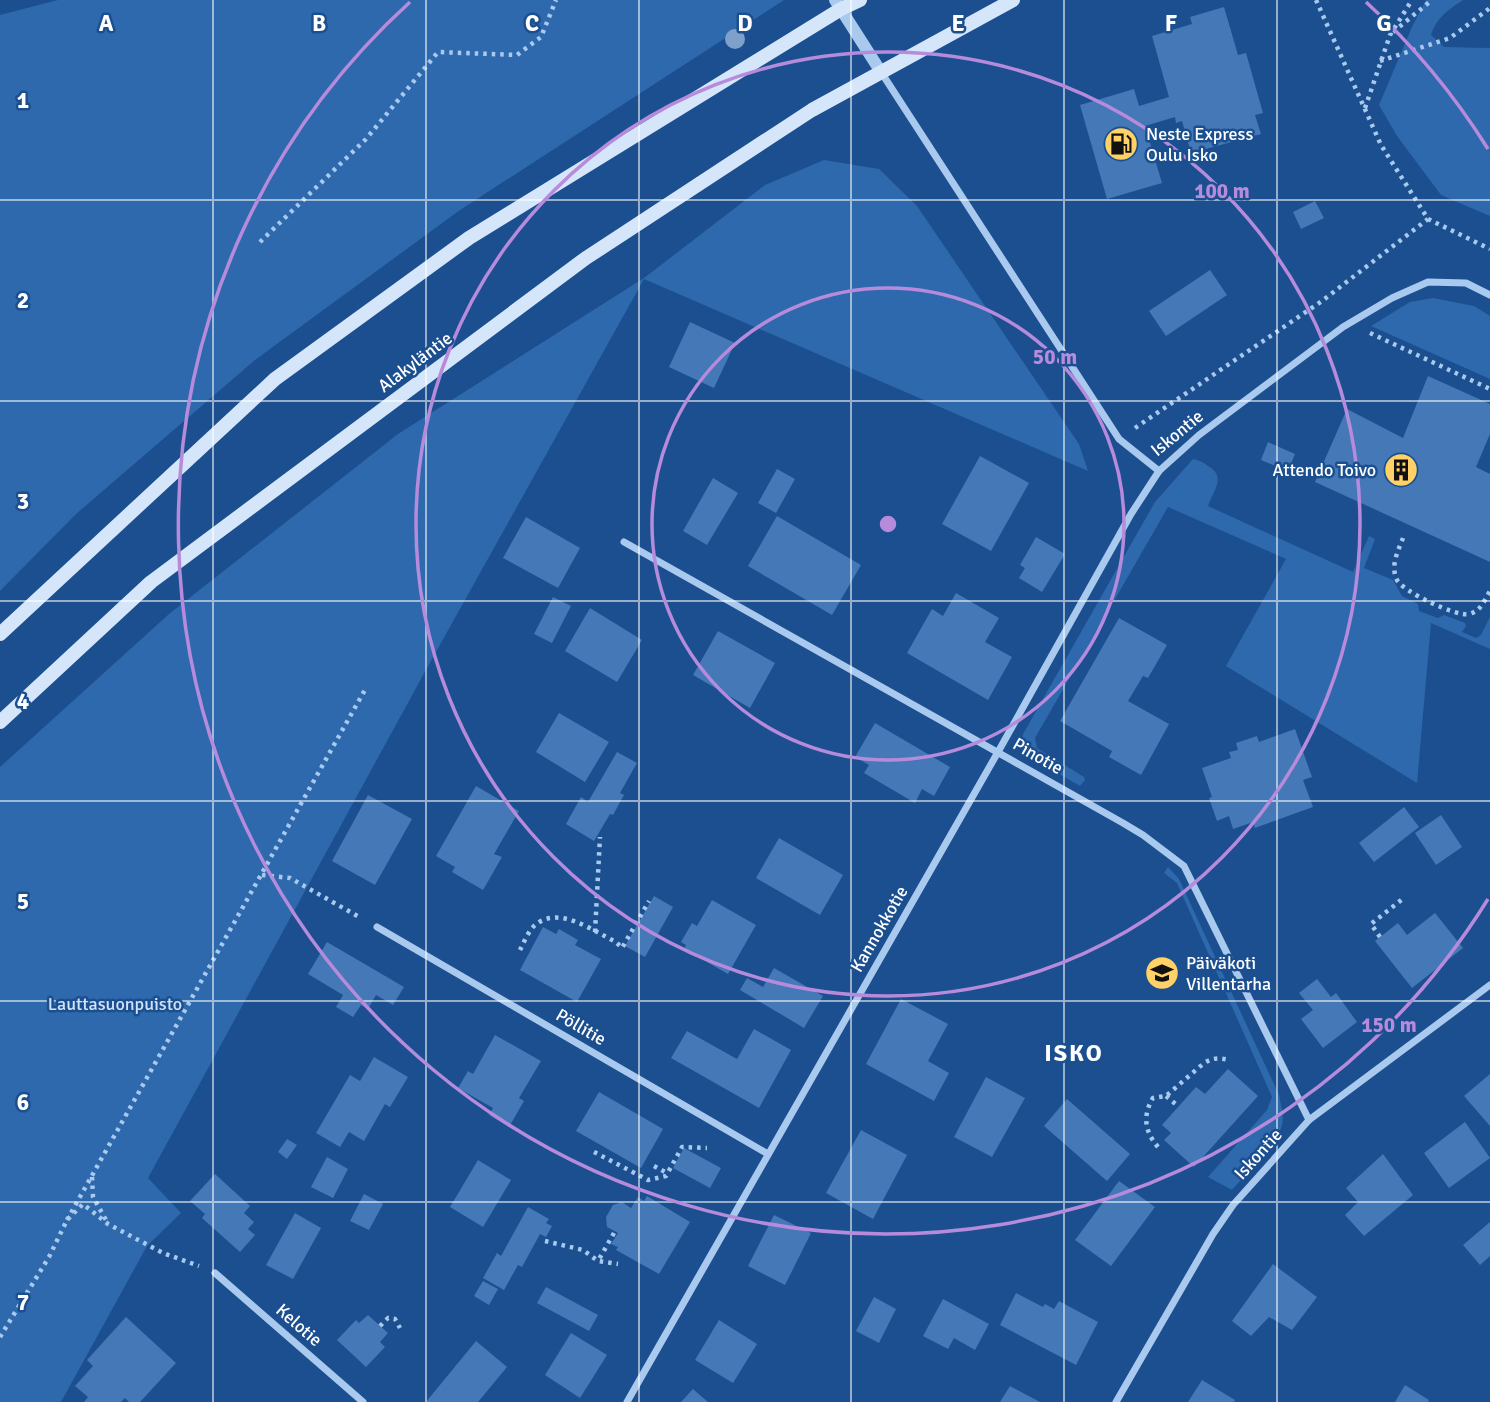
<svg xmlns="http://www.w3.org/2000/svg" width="1490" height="1402" font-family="Signika,sans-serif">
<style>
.green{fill:#2e69ad}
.building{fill:#4478b7}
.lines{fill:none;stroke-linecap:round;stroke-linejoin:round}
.path{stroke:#a9c9ee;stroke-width:4.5;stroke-dasharray:3.5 5;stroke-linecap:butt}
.minor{stroke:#a9c9ee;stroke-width:7}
.tertiary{stroke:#a9c9ee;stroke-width:12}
.secondary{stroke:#d6e6fa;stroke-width:14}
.tree{fill:#7ea0ca}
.grid{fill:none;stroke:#fff;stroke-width:2;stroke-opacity:0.55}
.ring{fill:none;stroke:#b68bdc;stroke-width:3.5}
.labels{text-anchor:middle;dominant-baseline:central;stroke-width:5;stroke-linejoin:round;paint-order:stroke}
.poi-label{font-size:18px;fill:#fff;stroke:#1b4f8f;text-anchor:start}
.street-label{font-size:18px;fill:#fff;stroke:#1b4f8f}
.park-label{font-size:18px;fill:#cfe3fa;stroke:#1b4f8f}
.district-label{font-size:24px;font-weight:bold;letter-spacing:2px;fill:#fff;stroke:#1b4f8f}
.grid-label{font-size:23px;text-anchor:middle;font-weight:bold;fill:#fff;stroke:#1b4f8f;stroke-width:5;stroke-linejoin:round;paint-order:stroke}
.centre{fill:#b68bdc;stroke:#1b4f8f;stroke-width:3.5}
.ring-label{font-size:21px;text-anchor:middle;font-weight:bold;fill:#b68bdc;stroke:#1b4f8f;stroke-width:5;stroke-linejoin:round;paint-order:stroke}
</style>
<rect width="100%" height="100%" fill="#1b4f8f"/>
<g class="green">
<path d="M58,0H784L460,210L255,360L76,514L0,591V15Z"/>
<path d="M1426,0H1463C1449,9 1436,18 1431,35L1444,47L1490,48V216L1441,195L1397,136L1379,105L1412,27Z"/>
<path d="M824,160L879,169L917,206L1079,444L1088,471L644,279L427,668L148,1178L181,1213L147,1246L61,1402H0V767L169,614L398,434L644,278L765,185Z"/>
<path d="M1433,298L1474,306L1490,316V379L1371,326L1410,302Z"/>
<path d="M1193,459C1199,460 1203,462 1208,466C1227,477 1213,491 1208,506L1353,572L1369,536L1375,539L1364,568L1393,580L1402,596L1418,604L1419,611L1438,618L1444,615L1465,623L1466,626L1462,632L1476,638L1481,635L1490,617V649L1431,623L1417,783L1226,666L1286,559L1168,507L1035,738L1037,748L1084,777L1085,780L1080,786L1030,757L1022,740L1023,734L1155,502Z"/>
<path d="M1168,867L1179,879L1279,1095C1281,1105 1285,1118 1281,1128C1277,1143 1244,1176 1232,1190L1208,1177L1267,1110L1272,1097L1177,883L1164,873Z"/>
</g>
<g class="building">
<path d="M1224,7L1238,55L1246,53L1263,113L1255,115L1261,134L1191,153L1182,121L1176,123L1175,117L1145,126L1162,183L1107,199L1080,105L1134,89L1139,106L1169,97L1152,36L1192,24L1190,17Z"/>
<path d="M1315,201L1324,218L1301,229L1293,212Z"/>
<path d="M1210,270L1227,295L1166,336L1149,311Z"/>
<path d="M690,322L735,343L714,388L669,367Z"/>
<path d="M1428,376L1490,404V434L1476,467L1490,474V562L1315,482L1347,409L1403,438Z"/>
<path d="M1268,442L1295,454L1288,471L1261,460Z"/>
<path d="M980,456L1029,483L991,551L942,524Z"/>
<path d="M777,469L795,479L776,513L758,503Z"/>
<path d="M713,478L738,493L707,545L683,531Z"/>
<path d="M777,516L861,565L832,615L748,566Z"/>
<path d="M526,517L580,548L558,588L503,558Z"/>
<path d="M1036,537L1065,554L1042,592L1019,578L1025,568L1020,565Z"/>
<path d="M956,593L999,618L985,642L1012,657L988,700L907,653L932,609L943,616Z"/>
<path d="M553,597L571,606L552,643L534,634Z"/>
<path d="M590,608L642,640L617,682L565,651Z"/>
<path d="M1119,618L1167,645L1148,678L1143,676L1128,701L1169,724L1141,775L1109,757L1112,751L1060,721Z"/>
<path d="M718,631L775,663L750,708L693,675Z"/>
<path d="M559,713L609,742L585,782L536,752Z"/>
<path d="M875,723L950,767L934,796L922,789L915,803L864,773L869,765L855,757Z"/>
<path d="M1295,729L1312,777L1303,780L1313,807L1255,828L1253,822L1233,829L1229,816L1217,821L1209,798L1212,797L1202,768L1231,758L1229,752L1238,750L1236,743L1257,736L1259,742Z"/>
<path d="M617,752L637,763L620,793L624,795L613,815L610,814L594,841L566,824L581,797L588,802Z"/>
<path d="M476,786L519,811L494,854L502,857L483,890L452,872L455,867L436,856Z"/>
<path d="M368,795L412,819L375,885L332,861Z"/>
<path d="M1404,807L1419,827L1374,862L1359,843Z"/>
<path d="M1441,815L1462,847L1436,865L1415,833Z"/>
<path d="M779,838L843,875L820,915L756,878Z"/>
<path d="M654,896L673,907L645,957L625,946Z"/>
<path d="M712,900L756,925L728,974L684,949L686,945L681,942L692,923L697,926Z"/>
<path d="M1435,913L1463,948L1412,988L1375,941L1398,923L1407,935Z"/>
<path d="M543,927L556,934L559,929L578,940L575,945L601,959L577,1002L520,970Z"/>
<path d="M327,942L404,987L393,1005L376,995L368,1009L361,1005L353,1017L336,1007L343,995L308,974Z"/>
<path d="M774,968L823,996L804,1028L740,990L747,978L763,987Z"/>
<path d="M1317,979L1331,997L1336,993L1357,1022L1323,1048L1301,1019L1313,1010L1299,993Z"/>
<path d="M901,999L948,1024L928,1061L949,1073L934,1101L866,1064Z"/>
<path d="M754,1029L791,1050L759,1108L671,1058L687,1031L737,1059Z"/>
<path d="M495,1035L541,1061L519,1098L524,1101L509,1127L489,1115L493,1108L458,1088L468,1071L473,1074Z"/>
<path d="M374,1057L408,1077L390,1107L385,1104L364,1141L349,1132L340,1147L316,1133L350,1075L360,1081Z"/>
<path d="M1228,1069L1258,1096L1194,1167L1164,1140L1171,1133L1162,1125L1196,1087L1205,1094Z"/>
<path d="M1490,1074V1126L1464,1096Z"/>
<path d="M986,1077L1025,1098L992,1157L954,1137Z"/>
<path d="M599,1092L663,1129L641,1168L576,1131Z"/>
<path d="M1067,1099L1130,1154L1107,1181L1044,1126Z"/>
<path d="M1465,1122L1490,1158L1449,1188L1424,1153Z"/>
<path d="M861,1130L907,1155L873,1219L826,1193Z"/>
<path d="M287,1139L297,1145L287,1159L278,1152Z"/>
<path d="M684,1148L721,1168L710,1188L673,1168Z"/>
<path d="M1383,1154L1413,1195L1364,1236L1345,1215L1358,1202L1346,1188Z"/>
<path d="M327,1157L348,1169L333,1198L311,1187Z"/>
<path d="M478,1160L511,1180L483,1227L450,1207Z"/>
<path d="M215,1174L250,1206L244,1213L254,1222L248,1229L255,1235L240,1252L202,1218L205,1214L190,1201Z"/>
<path d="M1119,1181L1155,1207L1111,1266L1075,1240Z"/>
<path d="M364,1194L383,1204L369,1230L350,1221Z"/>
<path d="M647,1196L690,1222L659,1274L616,1250L618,1247L611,1244L618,1233L607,1227L606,1217L613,1205L622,1202L631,1208L638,1197L644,1201Z"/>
<path d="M528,1207L549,1219L546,1223L552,1226L546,1237L540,1234L522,1267L518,1265L504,1290L483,1278L497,1253L501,1256Z"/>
<path d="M295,1213L321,1228L293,1279L266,1265Z"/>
<path d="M774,1215L811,1233L785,1285L748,1266Z"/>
<path d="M1490,1222V1256L1480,1265L1463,1245Z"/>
<path d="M1273,1264L1317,1297L1292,1330L1269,1317L1251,1336L1232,1321Z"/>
<path d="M483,1281L498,1289L489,1305L474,1296Z"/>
<path d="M546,1287L598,1315L589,1331L537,1303Z"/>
<path d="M1016,1293L1043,1307L1045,1304L1054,1309L1059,1301L1098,1322L1076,1365L1000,1325Z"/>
<path d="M874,1297L896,1309L879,1343L856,1331Z"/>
<path d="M943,1299L989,1324L975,1350L954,1338L948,1349L923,1336Z"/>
<path d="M368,1315L388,1333L380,1342L385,1347L366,1367L337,1340L356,1320L359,1323Z"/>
<path d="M126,1317L176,1363L140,1402H129L125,1398L121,1402H84L88,1397L75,1386L93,1366L87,1360Z"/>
<path d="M719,1320L757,1344L733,1383L695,1360Z"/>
<path d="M571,1333L607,1355L580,1398L545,1375Z"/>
<path d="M476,1341L507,1367L478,1402H426Z"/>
<path d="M1202,1380L1235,1400L1234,1402H1188Z"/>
<path d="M1405,1385L1429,1400L1428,1402H1395Z"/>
<path d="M1010,1386L1040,1402H1000Z"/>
<path d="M693,1389L708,1402H681Z"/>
</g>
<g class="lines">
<g class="path">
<path d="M1316,0L1381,145L1428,219L1490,249"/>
<path d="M1393,32L1432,0"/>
<path d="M1380,61L1450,38L1490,8"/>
<path d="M1365,108L1390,35L1412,0"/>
<path d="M260,242L366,139L438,52L517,55L541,37L556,0"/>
<path d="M1370,333L1490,389"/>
<path d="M1135,428L1322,301L1428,219"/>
<path d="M1403,538C1398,551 1390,566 1397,580C1402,591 1456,617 1469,614C1481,611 1484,601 1490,591"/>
<path d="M262,875L290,878L361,918"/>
<path d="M595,932L600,837"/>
<path d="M1380,937L1371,924L1405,897"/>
<path d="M520,950C524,942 528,932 534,926C558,904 593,931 616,942L622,948L649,901"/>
<path d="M1166,1096L1178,1106"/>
<path d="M1158,1147C1145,1132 1142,1116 1153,1098L1166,1096L1204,1063C1214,1057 1220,1058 1230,1060"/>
<path d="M594,1152L648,1180L666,1176L682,1147L707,1148"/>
<path d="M654,1166L667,1173"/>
<path d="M92,1177L93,1197L106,1220"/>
<path d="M67,1220L366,688"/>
<path d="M614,1233L598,1261L618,1264"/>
<path d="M545,1241L583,1250L598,1261"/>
<path d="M380,1326L388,1318L395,1319L400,1328"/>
<path d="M0,1337L49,1257L67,1220L83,1204L108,1224L163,1253L199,1266"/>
</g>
<g class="minor">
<path d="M881,72L1119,439L1159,471"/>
<path d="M624,542L1123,823L1143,835L1184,866L1309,1120"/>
<path d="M377,927L768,1154"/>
<path d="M215,1273L363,1402"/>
<path d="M627,1402L998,752L1131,514L1159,471L1199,435L1343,327L1392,298L1428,282L1466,283L1490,295"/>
<path d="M1116,1402L1213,1234L1233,1205L1309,1120L1490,985"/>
</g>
<path class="tertiary" d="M835,0L881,72"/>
<g class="secondary">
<path d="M0,634L275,379L469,238L841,9L860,0"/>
<path d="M0,722L151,582L586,258L812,110L1013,0"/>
</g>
</g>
<circle class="tree" cx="735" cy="39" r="10"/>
<path class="grid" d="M213,0V1402M426,0V1402M639,0V1402M851,0V1402M1064,0V1402M1277,0V1402M0,200H1490M0,401H1490M0,601H1490M0,801H1490M0,1001H1490M0,1202H1490"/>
<g class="ring">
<circle cx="888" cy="524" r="236"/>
<circle cx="888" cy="524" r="472"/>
<path d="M1488 899A708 708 0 1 1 410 2M1366 2A708 708 0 0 1 1488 149"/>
</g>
<defs>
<g id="fuel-disc" transform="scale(1.75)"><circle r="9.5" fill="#ffd166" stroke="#1b4f8f"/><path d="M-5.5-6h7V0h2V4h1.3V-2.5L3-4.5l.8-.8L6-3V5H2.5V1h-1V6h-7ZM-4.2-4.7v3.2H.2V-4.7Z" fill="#111"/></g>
<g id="building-disc" transform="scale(1.75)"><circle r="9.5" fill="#ffd166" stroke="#1b4f8f"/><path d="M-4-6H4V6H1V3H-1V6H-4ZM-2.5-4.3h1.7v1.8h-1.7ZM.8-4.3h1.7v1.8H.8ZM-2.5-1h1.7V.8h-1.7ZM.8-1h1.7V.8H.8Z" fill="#111"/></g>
<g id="school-disc" transform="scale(1.75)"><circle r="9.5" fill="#ffd166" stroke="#1b4f8f"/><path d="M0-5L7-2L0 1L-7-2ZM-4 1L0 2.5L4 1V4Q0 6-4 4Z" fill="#111"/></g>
</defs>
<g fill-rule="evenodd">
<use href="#fuel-disc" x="1121" y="144"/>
<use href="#building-disc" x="1401" y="470"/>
<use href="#school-disc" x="1162" y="973"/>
</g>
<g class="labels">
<g class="poi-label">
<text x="1146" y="134">Neste Express<tspan x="1146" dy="21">Oulu Isko</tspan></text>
<text x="1376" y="470" text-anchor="end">Attendo Toivo</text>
<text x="1186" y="963">Päiväkoti<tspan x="1186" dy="21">Villentarha</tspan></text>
</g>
<g class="street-label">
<text transform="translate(415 362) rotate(-37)">Alakyläntie</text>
<text transform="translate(1177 433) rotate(-39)">Iskontie</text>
<text transform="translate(1038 756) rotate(30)">Pinotie</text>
<text transform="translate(879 929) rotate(-60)">Kannokkotie</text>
<text transform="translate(581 1027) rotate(30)">Pöllitie</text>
<text transform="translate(1258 1154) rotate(-48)">Iskontie</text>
<text transform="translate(299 1325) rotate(41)">Kelotie</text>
</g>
<g class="park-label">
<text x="115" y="1004">Lauttasuonpuisto</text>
</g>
<g class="district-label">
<text x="1074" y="1053">ISKO</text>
</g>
</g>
<g class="grid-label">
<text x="106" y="31">A</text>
<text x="319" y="31">B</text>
<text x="532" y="31">C</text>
<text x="745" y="31">D</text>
<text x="958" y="31">E</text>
<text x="1171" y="31">F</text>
<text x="1384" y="31">G</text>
<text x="23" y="108">1</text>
<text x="23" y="308">2</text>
<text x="23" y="509">3</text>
<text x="23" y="709">4</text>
<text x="23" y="909">5</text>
<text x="23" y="1110">6</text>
<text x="23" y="1310">7</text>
</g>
<circle cx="888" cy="524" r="10" class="centre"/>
<g class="ring-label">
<text x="1222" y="198">100 m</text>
<text x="1055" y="364">50 m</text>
<text x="1389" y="1032">150 m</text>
</g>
</svg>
